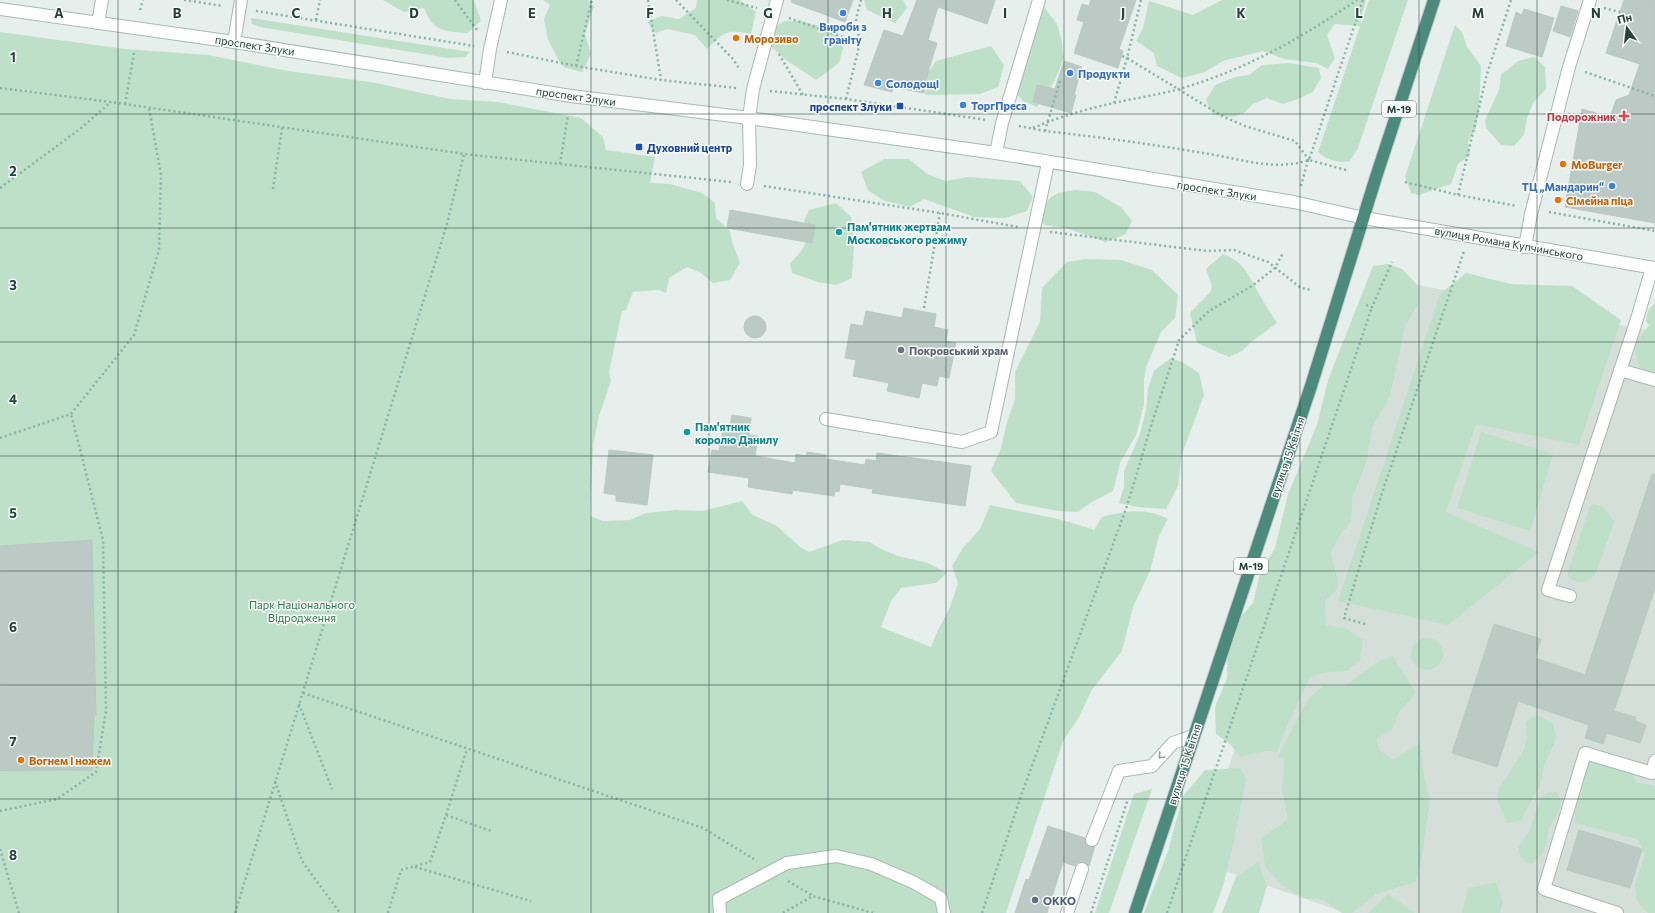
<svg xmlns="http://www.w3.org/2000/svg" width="1655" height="913" font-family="Commissioner,sans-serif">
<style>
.built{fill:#d4dfda}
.green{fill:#bfe0c8}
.building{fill:#bbcac4;stroke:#b8c9c2}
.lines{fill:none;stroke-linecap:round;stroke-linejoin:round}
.service-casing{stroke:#a8b8b2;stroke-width:14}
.minor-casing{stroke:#a8b8b2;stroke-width:14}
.secondary-casing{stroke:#a4bbb3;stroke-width:14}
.trunk-casing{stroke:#c2cac8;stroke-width:14}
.path{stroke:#86b3a5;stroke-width:2.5;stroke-dasharray:2 3;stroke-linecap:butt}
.service{stroke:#fff;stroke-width:12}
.minor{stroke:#fff;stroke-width:12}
.secondary{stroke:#fff;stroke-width:12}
.trunk{stroke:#4c8a7c;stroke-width:12}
.oneway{stroke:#92a09c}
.grid{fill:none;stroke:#24423a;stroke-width:1;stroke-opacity:0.55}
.shop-dot{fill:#3f7fe0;stroke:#f7fbf9;stroke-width:1.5}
.food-dot{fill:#e8710a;stroke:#f7fbf9;stroke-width:1.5}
.transit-dot{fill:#1a4fb4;stroke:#f7fbf9;stroke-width:1.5}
.health-dot{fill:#e0444e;stroke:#f7fbf9;stroke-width:1.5}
.culture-dot{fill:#0f9aa8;stroke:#f7fbf9;stroke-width:1.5}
.worship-dot{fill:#6b7280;stroke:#f7fbf9;stroke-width:1.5}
.service-dot{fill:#5c6f8a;stroke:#f7fbf9;stroke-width:1.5}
.labels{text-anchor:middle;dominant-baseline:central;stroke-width:3;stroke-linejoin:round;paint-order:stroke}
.shield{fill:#f7fbf9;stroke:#637a73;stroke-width:1}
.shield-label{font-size:10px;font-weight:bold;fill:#24423a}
.shop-label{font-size:11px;font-weight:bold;fill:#366cbe;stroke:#f7fbf9;text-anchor:start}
.food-label{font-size:11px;font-weight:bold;fill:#c56008;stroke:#f7fbf9;text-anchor:start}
.street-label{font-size:11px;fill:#24423a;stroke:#f7fbf9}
.transit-label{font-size:11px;font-weight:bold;fill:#164399;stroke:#f7fbf9;text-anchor:end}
.health-label{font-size:11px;font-weight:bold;fill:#be3a42;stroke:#f7fbf9;text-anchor:end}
.culture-label{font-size:11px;font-weight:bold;fill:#0d838f;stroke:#f7fbf9;text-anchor:start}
.worship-label{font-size:11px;font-weight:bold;fill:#5b616d;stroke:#f7fbf9;text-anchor:start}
.park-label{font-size:11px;fill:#2d7a4b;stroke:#f7fbf9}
.service-label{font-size:11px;font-weight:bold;fill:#4e5e75;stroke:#f7fbf9;text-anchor:start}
.grid-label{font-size:13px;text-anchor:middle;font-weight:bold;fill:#24423a;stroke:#f7fbf9;stroke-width:3;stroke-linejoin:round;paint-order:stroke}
</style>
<rect width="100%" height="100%" fill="#e6efeb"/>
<path class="built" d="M1398,281L1655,332V913H1346L1196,861Z"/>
<g class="green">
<path d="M383,0H474L481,21L467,33C444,31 433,32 424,8L404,12Z"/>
<path d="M543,0H588L594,6L585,34L591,54L582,72L564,67L558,59L548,40L544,19L550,5Z"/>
<path d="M697,0H740L756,12L751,34C726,29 725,31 707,49L695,35L668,29L655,33L647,22L662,16L679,19L696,8Z"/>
<path d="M864,0H903L907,8L895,23L867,10Z"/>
<path d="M1222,0H1366L1361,19V24L1369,0H1408L1358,148L1350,161C1338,164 1328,160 1318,152L1360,26L1335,24L1327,35L1335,58L1328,69L1316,63L1284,59L1263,51L1223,61L1205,72L1182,78L1157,66L1154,53L1136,41L1143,28L1149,1L1193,15Z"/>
<path d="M1041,3L1057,24L1061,38L1064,58L1054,82L1037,107L1023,101L1010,87Z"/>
<path d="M251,18L470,52L465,57L448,58L260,27L252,24Z"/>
<path d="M784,21H800L828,28L844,44L839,63L816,80L785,59L768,44L770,31Z"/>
<path d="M1455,25L1462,32L1467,47L1481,66L1479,109L1476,128L1468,141L1470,155L1458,164L1451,184L1419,195L1411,193L1405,177Z"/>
<path d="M0,32L125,49L208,55L288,71L371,82L450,99L498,102L581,118L603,137L606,150L655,157L650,183L670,184L702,193L715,203L716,218L730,231L732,242L740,263L730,280L713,283L701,273L687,267L669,278L666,293L659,290L633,292L626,310L622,311L609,372L611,381L599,416L593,445L590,516L603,521L630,520L646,513L676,510L703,511L742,501L753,515L777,526L800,547L809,552L843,540L870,542L879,548L898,556L928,563L947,573L936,583L901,588L891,601L881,627L931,647L937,632L950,607L958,583L952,566L963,548L980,529L990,505C1025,513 1061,517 1094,530L1102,517C1126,511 1145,507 1168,519L1159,536L1150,571L1133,607L1122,651L1091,691L1079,717L1063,741L1006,913H0Z"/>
<path d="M991,46L1004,65L998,87L980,94L925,95L929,81L885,72L898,62L930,70L936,61Z"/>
<path d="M1534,57L1545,67L1546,89L1533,103L1527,118L1524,135L1514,146L1501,145L1486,128L1485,120L1499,90L1501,75L1518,61Z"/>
<path d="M1289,63L1319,68L1321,78L1313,92L1298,99L1283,104L1267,98L1253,104L1244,113L1234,117L1213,115L1206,100L1215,85L1235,77L1249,75L1262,65Z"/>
<path d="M884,159H909L927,174L946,181L968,177L1020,181L1033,197L1027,211L1005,218L974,217L924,199L910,207L882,200L868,190L861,172Z"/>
<path d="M1076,190L1095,192L1121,207L1132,221L1126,234L1106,242L1066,228L1045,225L1037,217C1048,197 1053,192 1076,190Z"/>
<path d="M836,203L851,217L854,245L852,278L836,285L818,282L792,273L790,264L802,250L809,236L804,221L809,210Z"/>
<path d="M1223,254C1244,262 1248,274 1258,292C1264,303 1271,313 1277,323L1251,342L1242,351L1229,357L1197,343L1190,313L1211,291L1212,286L1206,269Z"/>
<path d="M1086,259L1121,260L1152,270L1178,295L1175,318L1161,332L1146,367L1144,381V405L1136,435L1120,463L1113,491L1092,502L1078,512L1058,511L1016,503L991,471L1001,448L1007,422L1015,399V372L1040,322L1042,288L1067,262Z"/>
<path d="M1388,264L1402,269L1418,286V305L1405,326L1390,396L1372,428L1366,463L1353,496L1351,521L1338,538L1331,553L1337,577L1338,589L1325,601L1326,625L1345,628L1363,640L1360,660L1346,671L1328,672L1310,677C1299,702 1286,726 1277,752L1266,751L1240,757L1230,744L1216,734L1215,707L1227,678L1228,632L1253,603L1260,573L1275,548L1288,494L1317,425L1328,380L1373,266Z"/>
<path d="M1466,273L1511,284L1572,286L1621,320L1579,445L1476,424L1446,512L1539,552L1448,625L1338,601L1440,294Z"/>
<path d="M1655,303V376L1640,368L1634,347L1649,325L1646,321L1648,310Z"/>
<path d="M1171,358L1182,362L1199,373L1204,395L1182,454L1178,486L1166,509L1138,507L1119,503L1124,487V471L1140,434L1146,410L1148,388L1154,371Z"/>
<path d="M1481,432L1553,454L1530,531L1457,508Z"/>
<path d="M1593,504C1604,505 1609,512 1614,522L1596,573C1588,583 1579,585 1568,577V571L1590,507Z"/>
<circle cx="1427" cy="654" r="16"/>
<path d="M1393,656L1416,693L1400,711L1392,729L1376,739L1380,750L1393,760L1420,743L1424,775L1430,801L1421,863L1416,882L1376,894L1352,913H1342L1324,900L1304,898L1283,886L1265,867L1261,838L1282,824L1288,819L1282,790L1284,759L1278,756L1308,699L1323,686H1345L1377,662Z"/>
<path d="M1537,715L1553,723C1559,740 1552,748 1545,763C1542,769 1543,776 1541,782C1536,795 1527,807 1521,821L1507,823L1497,800L1498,790L1525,748L1527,737L1526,721Z"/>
<path d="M1597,751L1631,768L1636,782L1655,786V913H1648L1637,901L1635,885L1645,854L1637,839L1575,823V807L1583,790L1584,763Z"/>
<path d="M1240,768L1246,779L1233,846L1223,886L1213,913H1144L1168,851L1183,796L1205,770Z"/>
<path d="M1152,789L1109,913H1095L1134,794Z"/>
<path d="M1557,792C1567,809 1554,815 1549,829C1544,846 1548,853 1531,864L1524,861L1519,854V846L1529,832L1541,796L1548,793Z"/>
<path d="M1258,862L1267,886L1259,913H1222L1236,877Z"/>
<path d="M1496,883L1503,902L1500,913H1462L1468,888Z"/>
<path d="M1388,894L1415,913H1368Z"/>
</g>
<g class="building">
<path d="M792,0H853L845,22L791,2Z"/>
<path d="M917,0H995L987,24L938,7L928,40L937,43L928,72L924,93L893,87L892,92L864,85L884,30L903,36Z"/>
<path d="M1091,0H1136L1119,49L1123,51L1118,68L1074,53L1084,22L1077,20L1082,4L1089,6Z"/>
<path d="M1624,0H1655V223L1565,207L1582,109L1610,117L1616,100L1629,95L1640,64L1606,53Z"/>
<path d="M1561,6L1578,11L1570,37L1553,31Z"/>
<path d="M1524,9L1554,18L1542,57L1506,46L1516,12L1522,15Z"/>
<path d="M1064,61L1082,67L1074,95H1076L1071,113L1033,102L1037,85L1055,89Z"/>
<path d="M730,210L815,225L812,243L727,228Z"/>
<path d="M904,308L936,314L934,327L948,330L946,341L956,343L949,378L939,376L937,386L922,383L919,398L887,391L889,383L853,376L856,360L845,358L851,324L863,326L866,311L902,318Z"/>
<circle cx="755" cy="327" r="11"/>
<path d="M732,415L751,418L749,435L758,436L755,456L795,463L796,454L806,456L807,452L826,455V459L865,465L866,459L876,461L877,453L971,466L965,506L872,493L873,489L840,484L839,492L835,491L834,496L793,490L792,494L748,487L749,478L708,472L712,450L719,451L723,430L729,431Z"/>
<path d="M609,450L653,455L647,505L616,501V495L604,493Z"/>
<path d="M1652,474L1655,475V588L1614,711L1636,717L1635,721L1646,725L1640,743L1607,733L1603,744L1585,738L1589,725L1518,701L1497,767L1452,753L1494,624L1541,639L1535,658L1585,675Z"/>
<path d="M92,540L96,715H94L92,770L0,771V546Z"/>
<path d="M1048,826L1085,838L1086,845L1090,847L1095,846L1089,866L1084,862L1077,863L1075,866L1063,862L1047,913H1015L1026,879L1029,880Z"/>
<path d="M1579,830L1642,849L1630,888L1567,870Z"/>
</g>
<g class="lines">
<g class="service-casing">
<g id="service">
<path d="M98,23L102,0"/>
<path d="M234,42L241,0"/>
<path d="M485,83L490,49L501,0"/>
<path d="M996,153L1002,123L1039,0"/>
<path d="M747,184L750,165L749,118L753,89L777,0"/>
<path d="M1525,247L1531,214L1569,67L1590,0"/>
<path d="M1620,370L1655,380"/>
<path d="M826,419L962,442L991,432L1048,163"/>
<path d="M1570,596L1548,590L1637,319L1652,268"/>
<path d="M1092,840L1119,771L1152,766L1173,743L1193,736"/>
<path d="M720,913L719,899L787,863L836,856L871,864L913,882L941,898L944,913"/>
<path d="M1067,913L1082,869"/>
<path d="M1617,913L1544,889L1585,753L1652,773L1655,761"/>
</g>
</g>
<g class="minor-casing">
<path id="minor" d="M1364,218L1655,268"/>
</g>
<g class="secondary-casing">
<path id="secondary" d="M0,9L234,42L571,96L749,118L996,153L1294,202L1364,218"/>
</g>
<g class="trunk-casing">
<path id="trunk" d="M1135,913L1311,386L1376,177L1434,0"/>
</g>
<g class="path">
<path d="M184,0L223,6"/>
<path d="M455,0L477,30"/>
<path d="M648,0L661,80"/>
<path d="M676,0L733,59L740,70"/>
<path d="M727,0L757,8"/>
<path d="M1141,0L1127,58L1224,117L1245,126L1295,141L1309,160"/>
<path d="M1604,8L1620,12"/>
<path d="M140,10L143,0"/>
<path d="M256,11L474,46"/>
<path d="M789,18L860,43"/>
<path d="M316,20L320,0"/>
<path d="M507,52L576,66L661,80L737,88"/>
<path d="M779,54L803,95"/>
<path d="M576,66L592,0"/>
<path d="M1585,72L1655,96"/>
<path d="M0,88L111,102L464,154L731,182"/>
<path d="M770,91L846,99L987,120"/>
<path d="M846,99L860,43L856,19L861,0"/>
<path d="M1114,103L1127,58L1122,56"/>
<path d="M125,104L134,53"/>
<path d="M1019,126L1045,131C1098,137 1151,144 1203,153C1238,158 1274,172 1309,160"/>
<path d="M1033,128C1059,117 1086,109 1114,103C1135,98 1158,95 1179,89C1243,71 1302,38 1357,0"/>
<path d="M1045,131L1060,81"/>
<path d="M560,164L568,115"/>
<path d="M1346,170L1309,160L1363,0"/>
<path d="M1405,182L1458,195L1517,206"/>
<path d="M764,186L940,213L1018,227"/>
<path d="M1301,186L1308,160"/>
<path d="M0,188L80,129L111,102"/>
<path d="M273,189L282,128"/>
<path d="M1458,195L1487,74L1511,0"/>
<path d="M1549,212L1655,231"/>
<path d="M1050,232L1207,251L1234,250L1268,262L1301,288L1311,290"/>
<path d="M1366,305L1372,307L1392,262"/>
<path d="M924,308L940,213"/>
<path d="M0,438L71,414L134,335L159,250L161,175L149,108"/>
<path d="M1365,624L1344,618L1381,496L1464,251"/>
<path d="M303,693L703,828L757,861"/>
<path d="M299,704L332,789"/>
<path d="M275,781L302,861L340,913"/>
<path d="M0,811L57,799L96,772L106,711L103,540L71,414"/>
<path d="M446,815L467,749"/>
<path d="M0,849L19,913"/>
<path d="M415,867L531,901"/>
<path d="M788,881L813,896"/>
<path d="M235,913L447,224L464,154"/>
<path d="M388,913L401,870L430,862L446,815L491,831"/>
<path d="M783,913L813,896L873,913"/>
<path d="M982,913L1022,793L1127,506L1151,426L1179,340L1209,311L1252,286L1275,268L1283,253"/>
<path d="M1091,913L1128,799"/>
<path d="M1167,913L1372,307"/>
</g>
<use href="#service" class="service"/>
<use href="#minor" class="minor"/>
<use href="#secondary" class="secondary"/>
<use href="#trunk" class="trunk"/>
</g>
<defs><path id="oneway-chevron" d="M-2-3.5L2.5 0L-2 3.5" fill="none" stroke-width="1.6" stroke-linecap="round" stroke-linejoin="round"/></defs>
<use class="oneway" href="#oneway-chevron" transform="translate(1161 756) rotate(133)"/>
<path class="grid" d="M118,0V913M236,0V913M355,0V913M473,0V913M591,0V913M709,0V913M828,0V913M946,0V913M1064,0V913M1182,0V913M1300,0V913M1419,0V913M1537,0V913M0,114H1655M0,228H1655M0,342H1655M0,456H1655M0,571H1655M0,685H1655M0,799H1655"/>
<g class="shop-dot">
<circle cx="843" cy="13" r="4"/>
<circle cx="1070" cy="73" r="4"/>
<circle cx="878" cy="83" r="4"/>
<circle cx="963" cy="105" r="4"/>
<circle cx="1612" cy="186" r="4"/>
</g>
<g class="food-dot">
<circle cx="736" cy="38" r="4"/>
<circle cx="1563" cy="164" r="4"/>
<circle cx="1558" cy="200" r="4"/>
<circle cx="21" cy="760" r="4"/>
</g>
<g class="transit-dot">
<rect x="896" y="102" width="8" height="8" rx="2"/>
<rect x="635" y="143" width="8" height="8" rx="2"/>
</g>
<path class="health-dot" d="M1622 110h4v4h4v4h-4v4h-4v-4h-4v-4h4z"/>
<g class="culture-dot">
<circle cx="839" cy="232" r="4"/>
<circle cx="687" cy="432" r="4"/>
</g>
<circle class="worship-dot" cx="901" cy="350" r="4"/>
<circle class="service-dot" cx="1035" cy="900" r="4"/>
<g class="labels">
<g class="shield">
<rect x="1382" y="101" width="34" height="16" rx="3"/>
<rect x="1234" y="558" width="34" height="16" rx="3"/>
</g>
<g class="shield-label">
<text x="1399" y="109">М-19</text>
<text x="1251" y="566">М-19</text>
</g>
<g class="shop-label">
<text x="843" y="26" text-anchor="middle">Вироби з<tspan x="843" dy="13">граніту</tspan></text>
<text x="1078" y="73">Продукти</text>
<text x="886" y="83">Солодощі</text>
<text x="971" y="105">ТоргПреса</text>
<text x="1604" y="186" text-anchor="end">ТЦ „Мандарин“</text>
</g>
<g class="food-label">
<text x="744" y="38">Морозиво</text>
<text x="1571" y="164">MoBurger</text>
<text x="1566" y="200">Сімейна піца</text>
<text x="29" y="760">Вогнем і ножем</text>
</g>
<g class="street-label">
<text transform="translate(255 45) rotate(9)">проспект Злуки</text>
<text transform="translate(576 96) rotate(8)">проспект Злуки</text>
<text transform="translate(1217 190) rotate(9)">проспект Злуки</text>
<text transform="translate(1509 243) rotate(10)">вулиця Романа Купчинського</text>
<text transform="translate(1287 457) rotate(-71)">вулиця 15 Квітня</text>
<text transform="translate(1184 764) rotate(-72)">вулиця 15 Квітня</text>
</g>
<g class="transit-label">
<text x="892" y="106">проспект Злуки</text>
<text x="647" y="147" text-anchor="start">Духовний центр</text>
</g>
<g class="health-label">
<text x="1616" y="116">Подорожник</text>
</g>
<g class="culture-label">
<text x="847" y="226">Пам'ятник жертвам<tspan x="847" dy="13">Московського режиму</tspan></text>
<text x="695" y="426">Пам'ятник<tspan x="695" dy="13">королю Данилу</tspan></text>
</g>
<g class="worship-label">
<text x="909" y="350">Покровський храм</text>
</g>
<g class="park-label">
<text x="302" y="604">Парк Національного<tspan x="302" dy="13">Відродження</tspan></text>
</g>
<g class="service-label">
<text x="1043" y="900">ОККО</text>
</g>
</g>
<g class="grid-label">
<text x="59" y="18">A</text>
<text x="177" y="18">B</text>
<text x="296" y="18">C</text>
<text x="414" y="18">D</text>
<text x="532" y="18">E</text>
<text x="650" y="18">F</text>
<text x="768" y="18">G</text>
<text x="887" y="18">H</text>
<text x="1005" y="18">I</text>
<text x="1123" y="18">J</text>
<text x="1241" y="18">K</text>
<text x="1359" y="18">L</text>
<text x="1478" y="18">M</text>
<text x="1596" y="18">N</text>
<text x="13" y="62">1</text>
<text x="13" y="176">2</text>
<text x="13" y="290">3</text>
<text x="13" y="404">4</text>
<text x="13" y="518">5</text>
<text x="13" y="632">6</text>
<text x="13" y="746">7</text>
<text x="13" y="860">8</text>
</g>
<g transform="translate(1627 28) rotate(346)" stroke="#f7fbf9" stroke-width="3" paint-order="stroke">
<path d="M0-3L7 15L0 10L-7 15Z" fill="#24423a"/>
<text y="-6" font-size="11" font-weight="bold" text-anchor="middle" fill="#24423a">Пн</text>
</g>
</svg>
